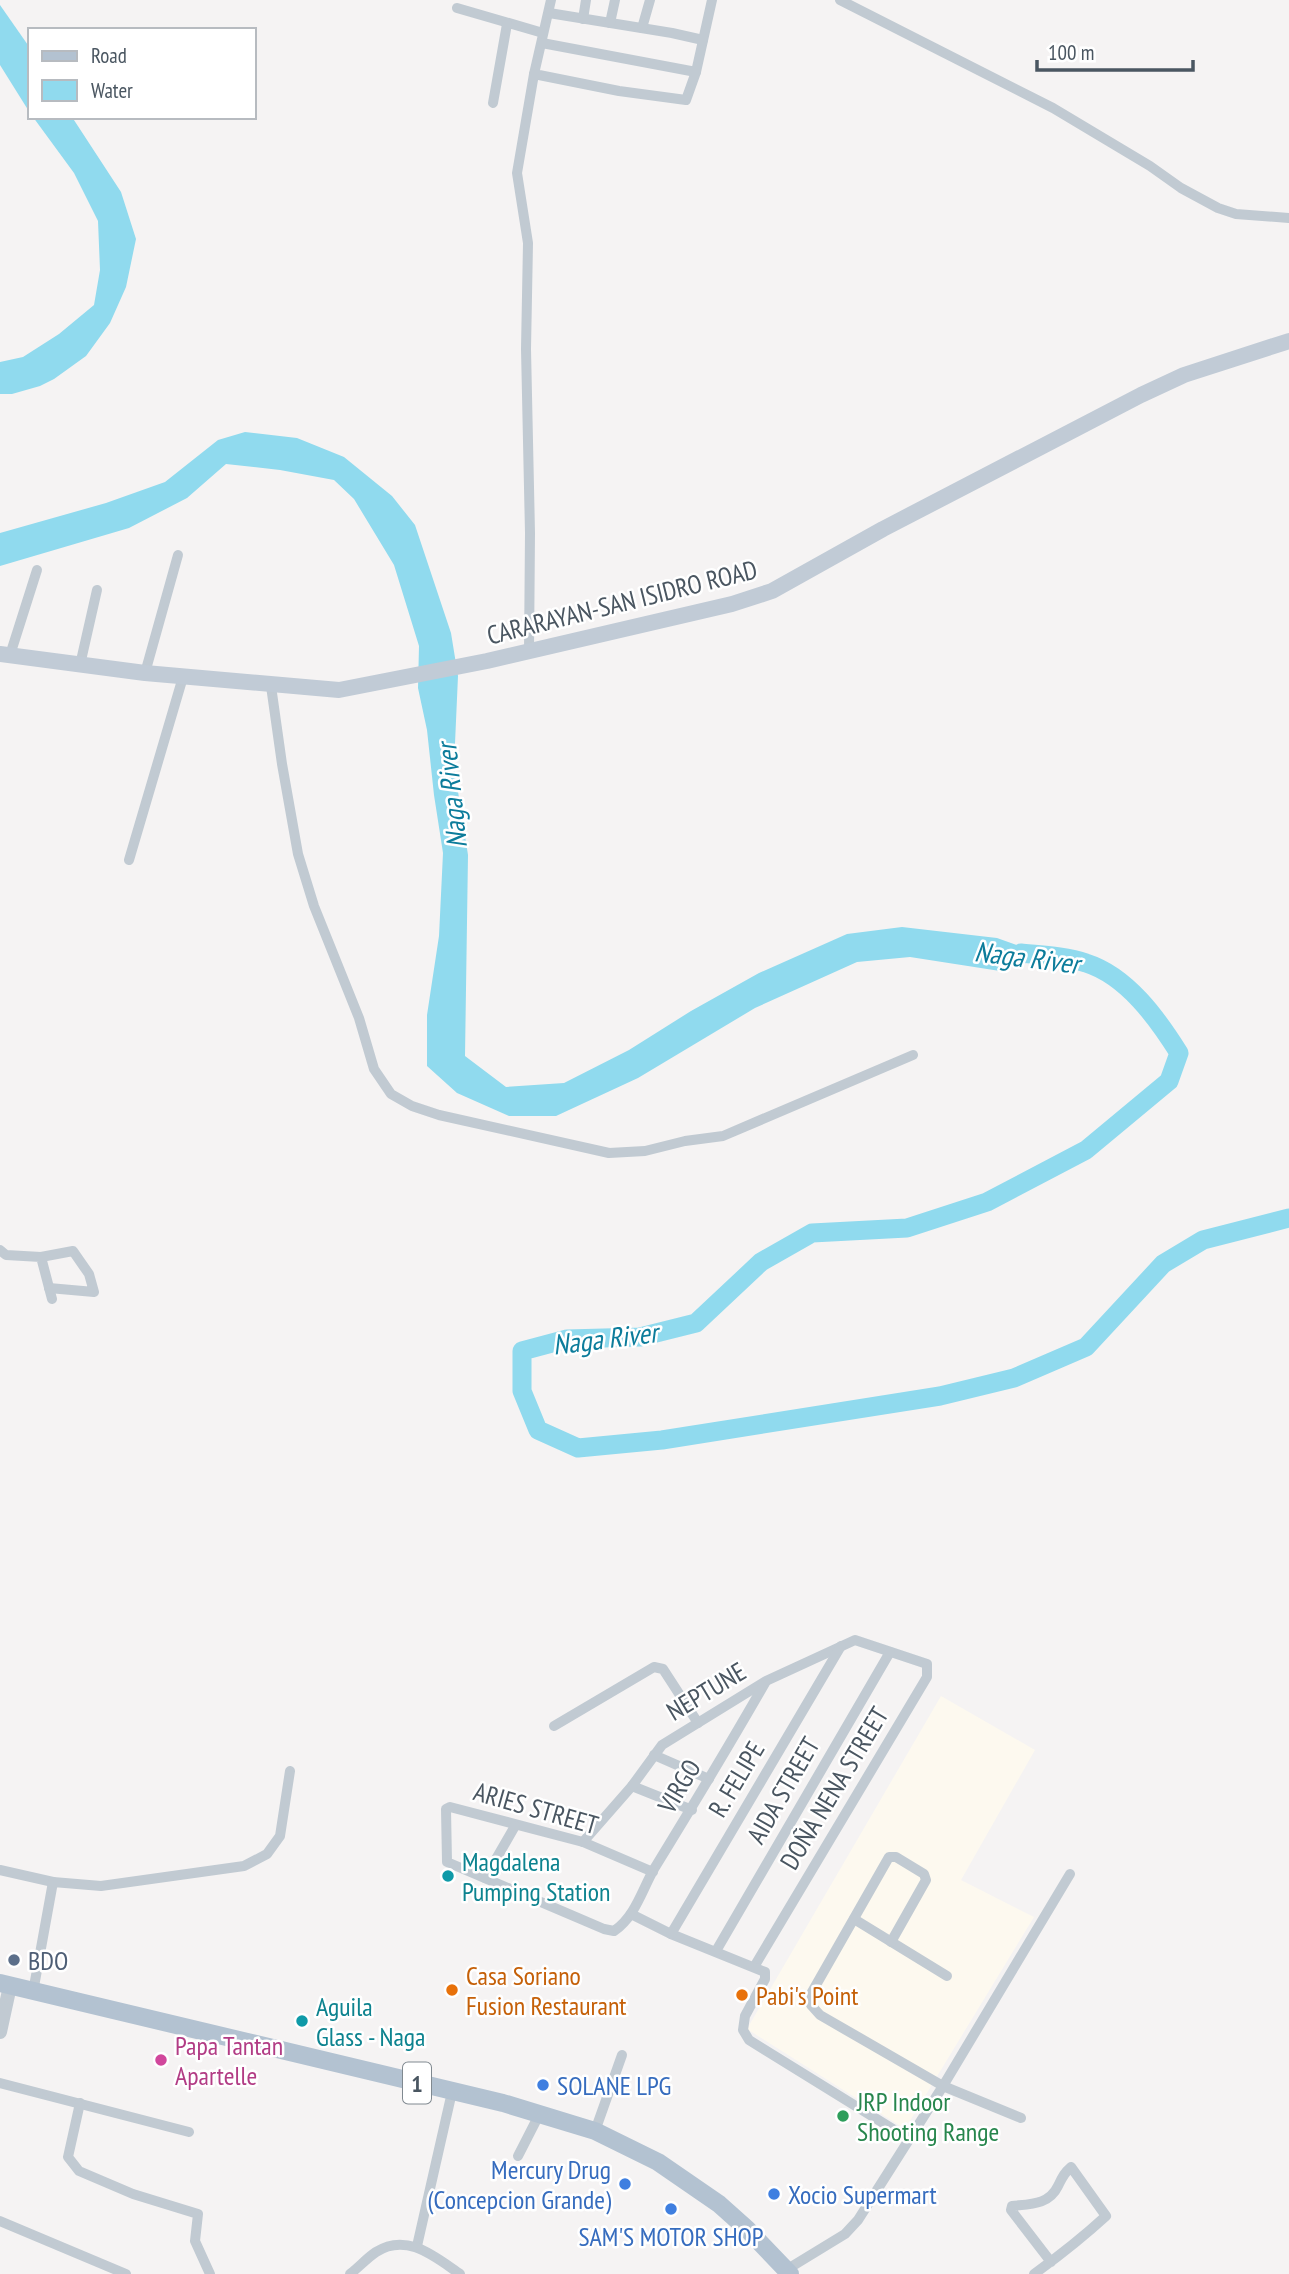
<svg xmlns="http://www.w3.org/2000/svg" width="1289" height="2274" font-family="'PT Sans Narrow',sans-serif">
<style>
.commercial{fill:#fdf9ef}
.water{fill:#90daee}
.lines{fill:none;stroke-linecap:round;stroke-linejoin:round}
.river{stroke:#90daee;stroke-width:19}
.minor{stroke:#c1cad2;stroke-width:10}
.tertiary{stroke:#c1cad2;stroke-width:14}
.secondary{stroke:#c1cbd6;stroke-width:16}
.primary{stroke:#b3c2d1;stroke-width:18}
.culture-dot{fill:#0f9aa8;stroke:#fff;stroke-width:2.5}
.service-dot{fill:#5c6f8a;stroke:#fff;stroke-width:2.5}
.food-dot{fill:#e8710a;stroke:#fff;stroke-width:2.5}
.hotel-dot{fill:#d1479c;stroke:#fff;stroke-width:2.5}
.shop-dot{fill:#3f7fe0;stroke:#fff;stroke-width:2.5}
.leisure-dot{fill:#2e9e5b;stroke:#fff;stroke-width:2.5}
.labels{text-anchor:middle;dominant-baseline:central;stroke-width:5;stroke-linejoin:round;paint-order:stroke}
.shield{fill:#fff;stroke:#808990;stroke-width:2}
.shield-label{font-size:24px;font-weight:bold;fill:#4a5661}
.street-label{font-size:26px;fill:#4a5661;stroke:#fff}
.culture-label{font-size:26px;fill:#0d838f;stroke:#fff;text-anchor:start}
.service-label{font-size:26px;fill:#4e5e75;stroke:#fff;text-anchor:start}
.food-label{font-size:26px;fill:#c56008;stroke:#fff;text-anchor:start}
.hotel-label{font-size:26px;fill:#b23c85;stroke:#fff;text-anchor:start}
.shop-label{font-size:26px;fill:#366cbe;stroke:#fff;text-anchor:start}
.leisure-label{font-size:26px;fill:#27864d;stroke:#fff;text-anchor:start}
.water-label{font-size:28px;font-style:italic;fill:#0c7c9b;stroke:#fff}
</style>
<rect width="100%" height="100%" fill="#f5f3f3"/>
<path class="commercial" d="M941,1696L1035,1750L961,1880L1034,1917L905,2129L747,2029Z"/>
<g class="water">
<path d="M0,5L30,48V113L0,65Z"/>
<path d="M33,117H72L121,192L136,239L126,287L110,323L86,356L54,379L40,386L12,394H0V362L23,357L59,334L94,305L100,270L98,221L74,173Z"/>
<path d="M245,432L297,438L344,457L392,496L415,525L451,633L458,676L454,766L468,855L465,1056L506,1087L564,1083L629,1050L691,1011L759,973L847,934L902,927L997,938L1048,956L1000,971L910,957L857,962L755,1008L638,1078L556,1116H509L457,1093L427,1066V1015L439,936L443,853L434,795L427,730L418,688L419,646L394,565L354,499L334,480L280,470L226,464L187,498L129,528L0,566V533L106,503L165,482L218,440Z"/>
</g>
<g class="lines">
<path class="river" d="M1021,953C1042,955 1066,956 1086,963C1127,976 1157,1018 1179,1053L1169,1081L1086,1150L987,1202L907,1228L812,1233L761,1262L696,1323L640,1337L567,1339L522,1351V1391L538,1430L578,1448L662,1440L940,1396L1014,1378L1086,1347L1163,1264L1203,1240L1289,1218"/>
<g class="minor">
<path d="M551,0L534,74L619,91L686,100L696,72"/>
<path d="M840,0L1053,108L1150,166L1181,188L1218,208L1236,214L1289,218"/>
<path d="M457,8L543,33"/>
<path d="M549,13L672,33L703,40"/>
<path d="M583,19L586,0"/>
<path d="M610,23L615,0"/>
<path d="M642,28L650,0"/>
<path d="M542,43L696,72L712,0"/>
<path d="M493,103L507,24"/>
<path d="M529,652L530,533L526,349L528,243L517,173L534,74"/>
<path d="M10,655L37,570"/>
<path d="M80,665L97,590"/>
<path d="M145,673L178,555"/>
<path d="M271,686L282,764L298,854L314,906L359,1018L374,1069L391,1094L412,1106L439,1115L609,1153L645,1151L685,1141L723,1136L913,1055"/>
<path d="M129,860L183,677"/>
<path d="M0,1250L6,1255L41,1257L52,1299"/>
<path d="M41,1257L73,1251L89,1274L94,1292L49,1288"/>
<path d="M554,1726L654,1667L663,1669L698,1723"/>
<path d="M654,1755L709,1779"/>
<path d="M632,1786L692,1810"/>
<path d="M583,1842L632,1786L662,1745L766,1681L855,1640L927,1664V1677L754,1967"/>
<path d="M0,1870L53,1882"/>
<path d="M653,1872L583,1842L450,1807L446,1809L447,1862L604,1929L614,1931C635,1917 642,1890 654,1869C692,1807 729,1746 765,1683"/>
<path d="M485,1878L515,1826"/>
<path d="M631,1914L671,1934L765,1972V1979L745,2016L743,2030L749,2040L909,2139"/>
<path d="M854,1919L947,1976"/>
<path d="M671,1934L841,1646"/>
<path d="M891,1942L926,1880L924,1874L896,1857H889L812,1992L811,2005L820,2015L943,2086L1021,2118"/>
<path d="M716,1951L890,1652"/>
<path d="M33,1992L53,1882L101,1886L244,1866L267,1854L280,1836L290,1771"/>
<path d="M0,2083L189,2132"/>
<path d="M80,2103L68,2157L79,2171L133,2194L198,2214L195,2241L210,2274"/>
<path d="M595,2131L622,2055"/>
<path d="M518,2156L540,2113"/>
<path d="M0,2221L126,2274"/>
<path d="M417,2246L452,2092"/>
<path d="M786,2270L845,2234L858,2220L943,2086L1070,1874"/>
<path d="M350,2274C359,2267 367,2258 376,2252C407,2232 435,2257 460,2274"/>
<path d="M1034,2274C1059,2256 1083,2237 1106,2216L1071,2167C1064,2173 1062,2178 1058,2186C1049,2205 1030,2204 1012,2206L1011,2210L1051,2262"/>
</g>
<path class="tertiary" d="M0,2032L10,1986"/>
<path class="secondary" d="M0,654L145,673L339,690L487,661L732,604L772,591L883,529L1141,395L1184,375L1289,341"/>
<path class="primary" d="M0,1983L503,2103L595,2131L658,2162L719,2204L747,2229L790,2274"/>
</g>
<g class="culture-dot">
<circle cx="448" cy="1876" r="7"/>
<circle cx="302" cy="2021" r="7"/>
</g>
<circle class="service-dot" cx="14" cy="1960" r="7"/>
<g class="food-dot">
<circle cx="452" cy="1990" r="7"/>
<circle cx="742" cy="1995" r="7"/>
</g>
<circle class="hotel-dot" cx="161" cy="2060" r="7"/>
<g class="shop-dot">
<circle cx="543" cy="2085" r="7"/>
<circle cx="625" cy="2184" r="7"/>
<circle cx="774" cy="2194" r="7"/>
<circle cx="671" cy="2209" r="7"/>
</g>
<circle class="leisure-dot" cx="843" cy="2116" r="7"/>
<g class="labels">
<rect class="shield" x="403" y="2062.5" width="28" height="41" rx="5"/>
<g class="shield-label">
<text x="417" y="2083">1</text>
</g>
<g class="street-label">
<text transform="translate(622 602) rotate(-14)">CARARAYAN-SAN ISIDRO ROAD</text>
<text transform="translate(706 1691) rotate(-31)">NEPTUNE</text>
<text transform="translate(736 1779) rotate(-59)">R. FELIPE</text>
<text transform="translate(679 1786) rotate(-59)">VIRGO</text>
<text transform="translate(834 1788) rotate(-59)">DOÑA NENA STREET</text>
<text transform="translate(783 1790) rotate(-60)">AIDA STREET</text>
<text transform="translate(536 1808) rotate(16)">ARIES STREET</text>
</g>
<g class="culture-label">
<text x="462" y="1861">Magdalena<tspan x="462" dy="30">Pumping Station</tspan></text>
<text x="316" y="2006">Aguila<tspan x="316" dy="30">Glass - Naga</tspan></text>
</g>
<g class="service-label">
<text x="28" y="1960">BDO</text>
</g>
<g class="food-label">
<text x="466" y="1975">Casa Soriano<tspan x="466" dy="30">Fusion Restaurant</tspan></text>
<text x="756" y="1995">Pabi's Point</text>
</g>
<g class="hotel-label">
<text x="175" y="2045">Papa Tantan<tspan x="175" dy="30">Apartelle</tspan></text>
</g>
<g class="shop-label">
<text x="557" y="2085">SOLANE LPG</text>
<text x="611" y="2169" text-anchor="end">Mercury Drug<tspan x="611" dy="30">(Concepcion Grande)</tspan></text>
<text x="788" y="2194">Xocio Supermart</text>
<text x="671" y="2236" text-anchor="middle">SAM'S MOTOR SHOP</text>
</g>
<g class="leisure-label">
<text x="857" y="2101">JRP Indoor<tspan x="857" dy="30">Shooting Range</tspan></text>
</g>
<g class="water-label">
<text transform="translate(451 796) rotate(-96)">Naga River</text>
<text transform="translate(1027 957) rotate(7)">Naga River</text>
<text transform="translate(605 1338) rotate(-7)">Naga River</text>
</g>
</g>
<rect x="28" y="28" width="228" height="91" fill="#ffffff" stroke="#b7bbc0" stroke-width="2"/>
<rect x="42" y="51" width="35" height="10" fill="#b3c2d1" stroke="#b7bbc0" stroke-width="2"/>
<text x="91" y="63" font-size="21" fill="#4a5661">Road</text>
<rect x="42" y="80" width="35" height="21" fill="#90daee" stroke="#b7bbc0" stroke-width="2"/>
<text x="91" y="98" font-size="21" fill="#4a5661">Water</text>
<path d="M1037 60v10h156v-10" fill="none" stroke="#4a5661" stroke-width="3.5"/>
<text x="1048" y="60" font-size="21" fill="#4a5661" stroke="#ffffff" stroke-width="5" paint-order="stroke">100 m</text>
</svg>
